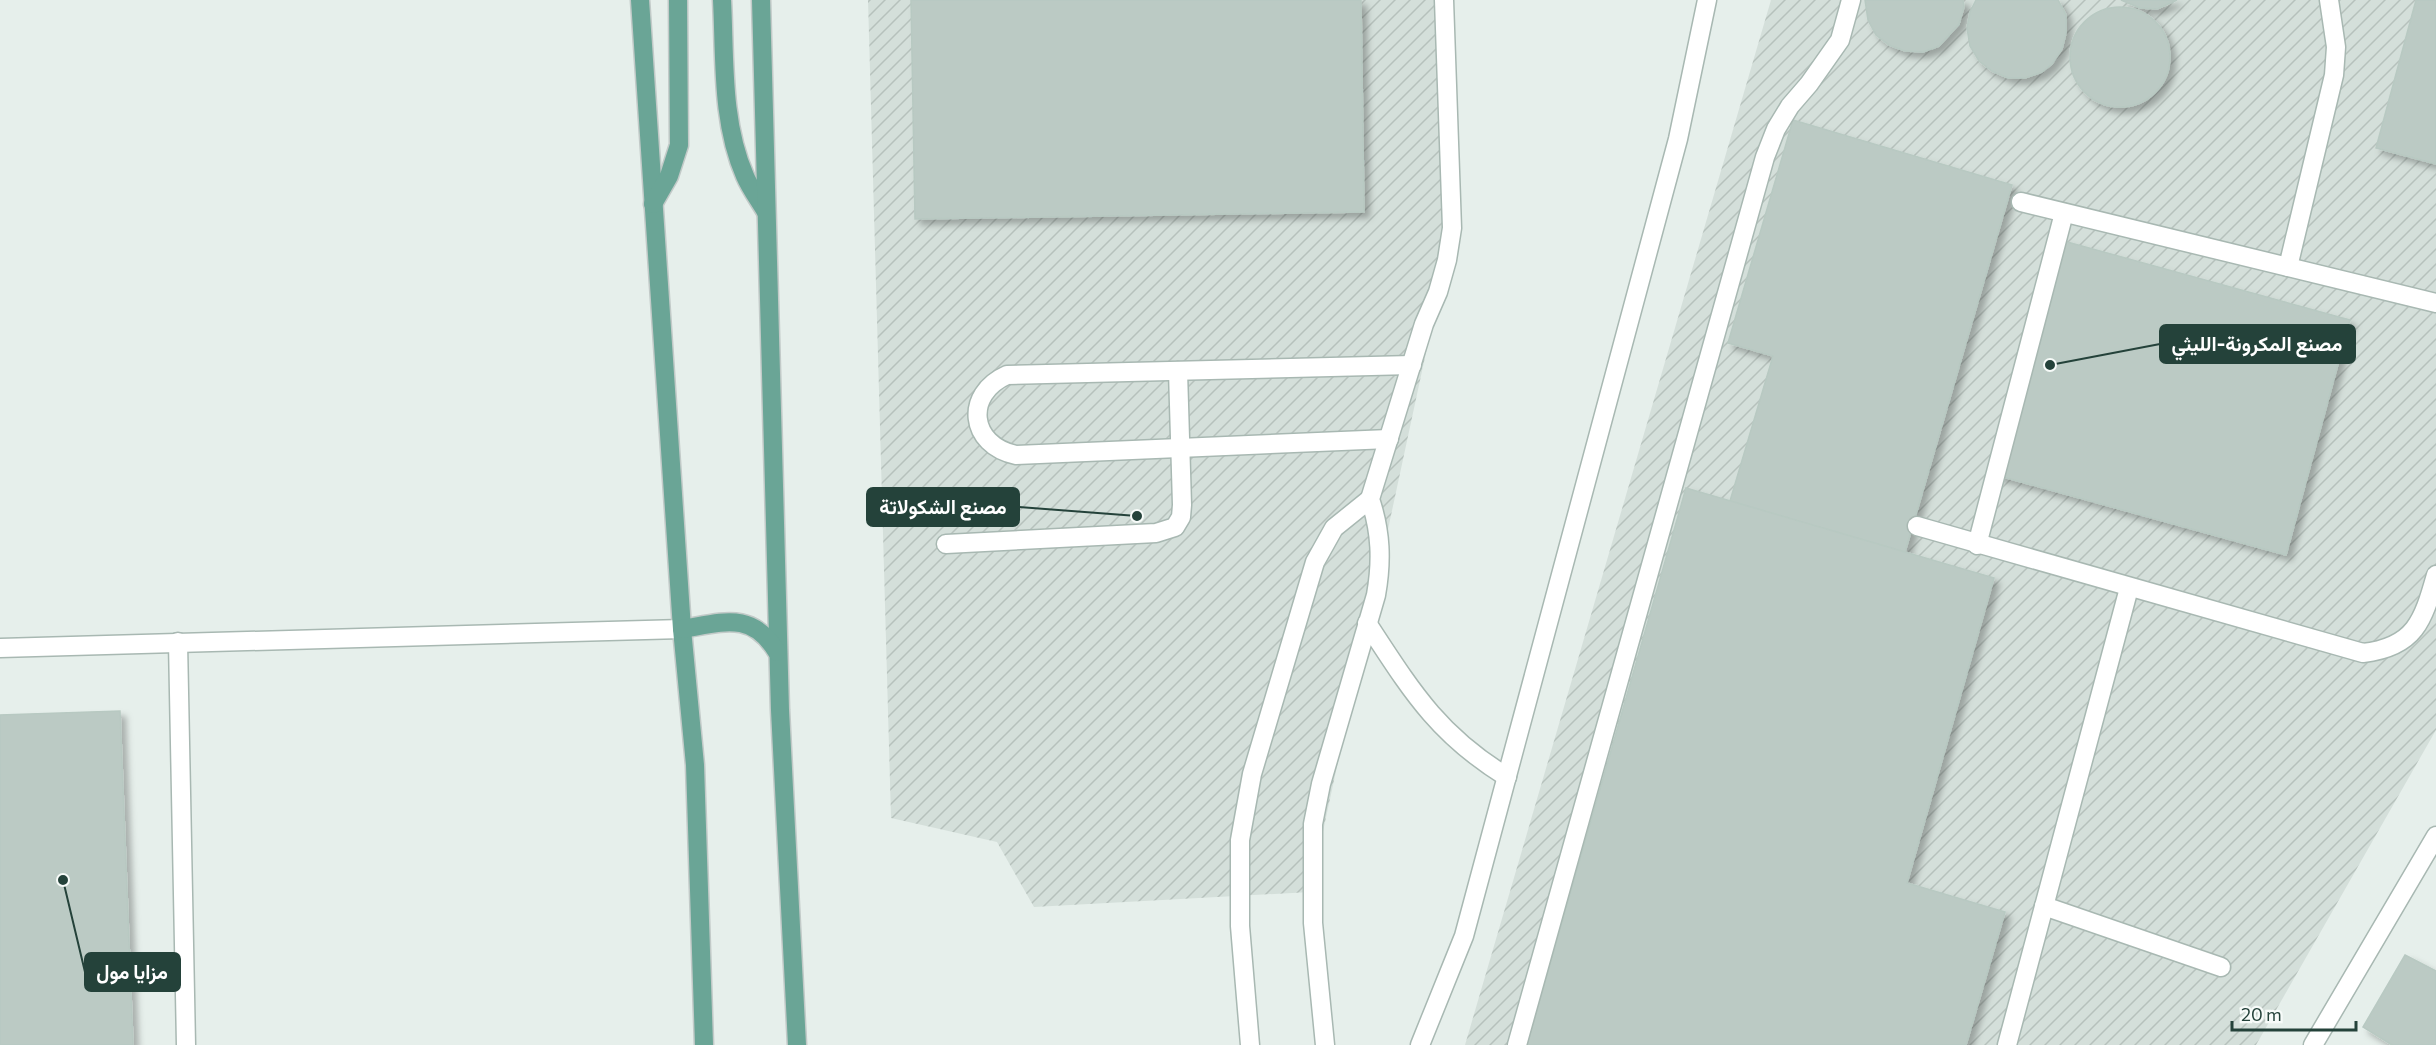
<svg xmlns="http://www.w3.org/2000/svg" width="2436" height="1045" font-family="Commissioner,Vazirmatn,sans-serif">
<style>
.industrial{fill:url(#industrial-furrows)}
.building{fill:#bbcac4;stroke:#b8c9c2;stroke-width:1.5;filter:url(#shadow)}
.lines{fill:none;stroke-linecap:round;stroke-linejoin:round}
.service-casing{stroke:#a8b8b2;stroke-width:21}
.minor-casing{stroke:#a8b8b2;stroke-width:21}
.primary-casing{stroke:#c2cac8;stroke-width:21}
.service{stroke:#fff;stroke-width:18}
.minor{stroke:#fff;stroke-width:18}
.primary{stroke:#6aa596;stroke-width:18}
.leader{fill:none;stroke:#24423a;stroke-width:2}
.callout-dot{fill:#24423a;stroke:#f7fbf9;stroke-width:2}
.callout{fill:#24423a;stroke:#24423a;stroke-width:2}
.callout-label{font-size:20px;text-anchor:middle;font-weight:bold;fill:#fff}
</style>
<defs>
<pattern id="industrial-furrows" width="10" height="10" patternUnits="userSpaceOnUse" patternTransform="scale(1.5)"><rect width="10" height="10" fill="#d4dfda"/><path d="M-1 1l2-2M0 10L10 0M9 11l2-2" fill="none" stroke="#b6c1bc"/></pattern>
<filter id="shadow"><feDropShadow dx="5.5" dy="5.5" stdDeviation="3" flood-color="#0004"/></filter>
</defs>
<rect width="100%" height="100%" fill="#e6efeb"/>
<g class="industrial">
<path d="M868,0H1453L1456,213L1310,892L1034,907L997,842L891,818Z"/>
<path d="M1771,0H2436V730L2256,1045H1465Z"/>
</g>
<g class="building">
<path d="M911,0H1361L1364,212L915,219Z"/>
<path d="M1865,0H1963L1964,7L1959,24L1939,46L1923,52L1905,51L1889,45L1876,35L1868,20Z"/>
<path d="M1976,0H2058L2066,15V33L2062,49L2052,64L2042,72L2025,78H2008L1992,71L1979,61L1970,46L1967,28L1970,12Z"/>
<path d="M2121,0H2177L2157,9L2140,8Z"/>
<path d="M2416,0H2436V164L2376,148Z"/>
<circle cx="2120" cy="57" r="50"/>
<path d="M1793,120L2012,185L1905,552L1730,501L1773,356L1728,343Z"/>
<path d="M2060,240L2350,320L2286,555L1996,475Z"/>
<path d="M1686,488L1994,578L1907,883L2005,912L1966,1045H1527Z"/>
<path d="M120,711L133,1045H0V715Z"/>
<path d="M2405,955L2436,971V1045H2392L2363,1027Z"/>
</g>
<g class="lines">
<g class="service-casing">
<g id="service">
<path d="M2021,202L2436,303"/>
<path d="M2288,267L2334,75L2336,47L2329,0"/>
<path d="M1389,439L1016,455C969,445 964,394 1007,375L1412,365"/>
<path d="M1917,526L2363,653C2415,647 2423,621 2436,575"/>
<path d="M946,544L1156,533L1175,527L1181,517L1182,505L1178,371"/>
<path d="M1977,545L2064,213"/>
<path d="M1367,623C1411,690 1437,734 1507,777"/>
<path d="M178,642L186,1045"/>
<path d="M2044,906L2221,967"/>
<path d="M1250,1045L1240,926V840L1252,774L1315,562L1334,528L1370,499"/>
<path d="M1325,1045L1313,923V824L1321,784L1376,595C1382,561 1381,532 1370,499L1424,324L1438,292L1447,260L1452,228L1444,0"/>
<path d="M1420,1045L1464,936L1678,139L1707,0"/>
<path d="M1517,1045L1765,157L1776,129L1790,106L1809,84L1840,40L1851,0"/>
<path d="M2007,1045L2129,588"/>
</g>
</g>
<g class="minor-casing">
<g id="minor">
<path d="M0,648L682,629"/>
<path d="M2313,1045L2436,836"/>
</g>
</g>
<g class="primary-casing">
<g id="primary">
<path d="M640,0L682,629L695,765L704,1045"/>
<path d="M722,0C725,57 721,122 745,176C750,188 759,200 766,212"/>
<path d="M761,0L780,710L797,1045"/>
<path d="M653,204L669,176L679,145L678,0"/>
<path d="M682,629C724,622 752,611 777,652"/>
</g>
</g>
<use href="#service" class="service"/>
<use href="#minor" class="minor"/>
<use href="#primary" class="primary"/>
</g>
<path class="leader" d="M2050 365L2160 344M1137 516L1019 507M63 880L85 972"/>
<g class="callout-dot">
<circle cx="2050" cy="365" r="6"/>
<circle cx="1137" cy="516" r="6"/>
<circle cx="63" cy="880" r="6"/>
</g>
<g class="callout">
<rect x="2160" y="325" width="195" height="38" rx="6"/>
<rect x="867" y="488" width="152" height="38" rx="6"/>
<rect x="85" y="953" width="95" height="38" rx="6"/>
</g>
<g class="callout-label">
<text x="2257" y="351">مصنع المكرونة-الليثي</text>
<text x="943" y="514">مصنع الشكولاتة</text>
<text x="132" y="979">مزايا مول</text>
</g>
<path d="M2232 1021v9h124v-9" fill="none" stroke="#24423a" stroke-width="3"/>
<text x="2241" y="1021" font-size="18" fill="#24423a" stroke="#f7fbf9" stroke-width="4.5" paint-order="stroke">20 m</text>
</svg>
